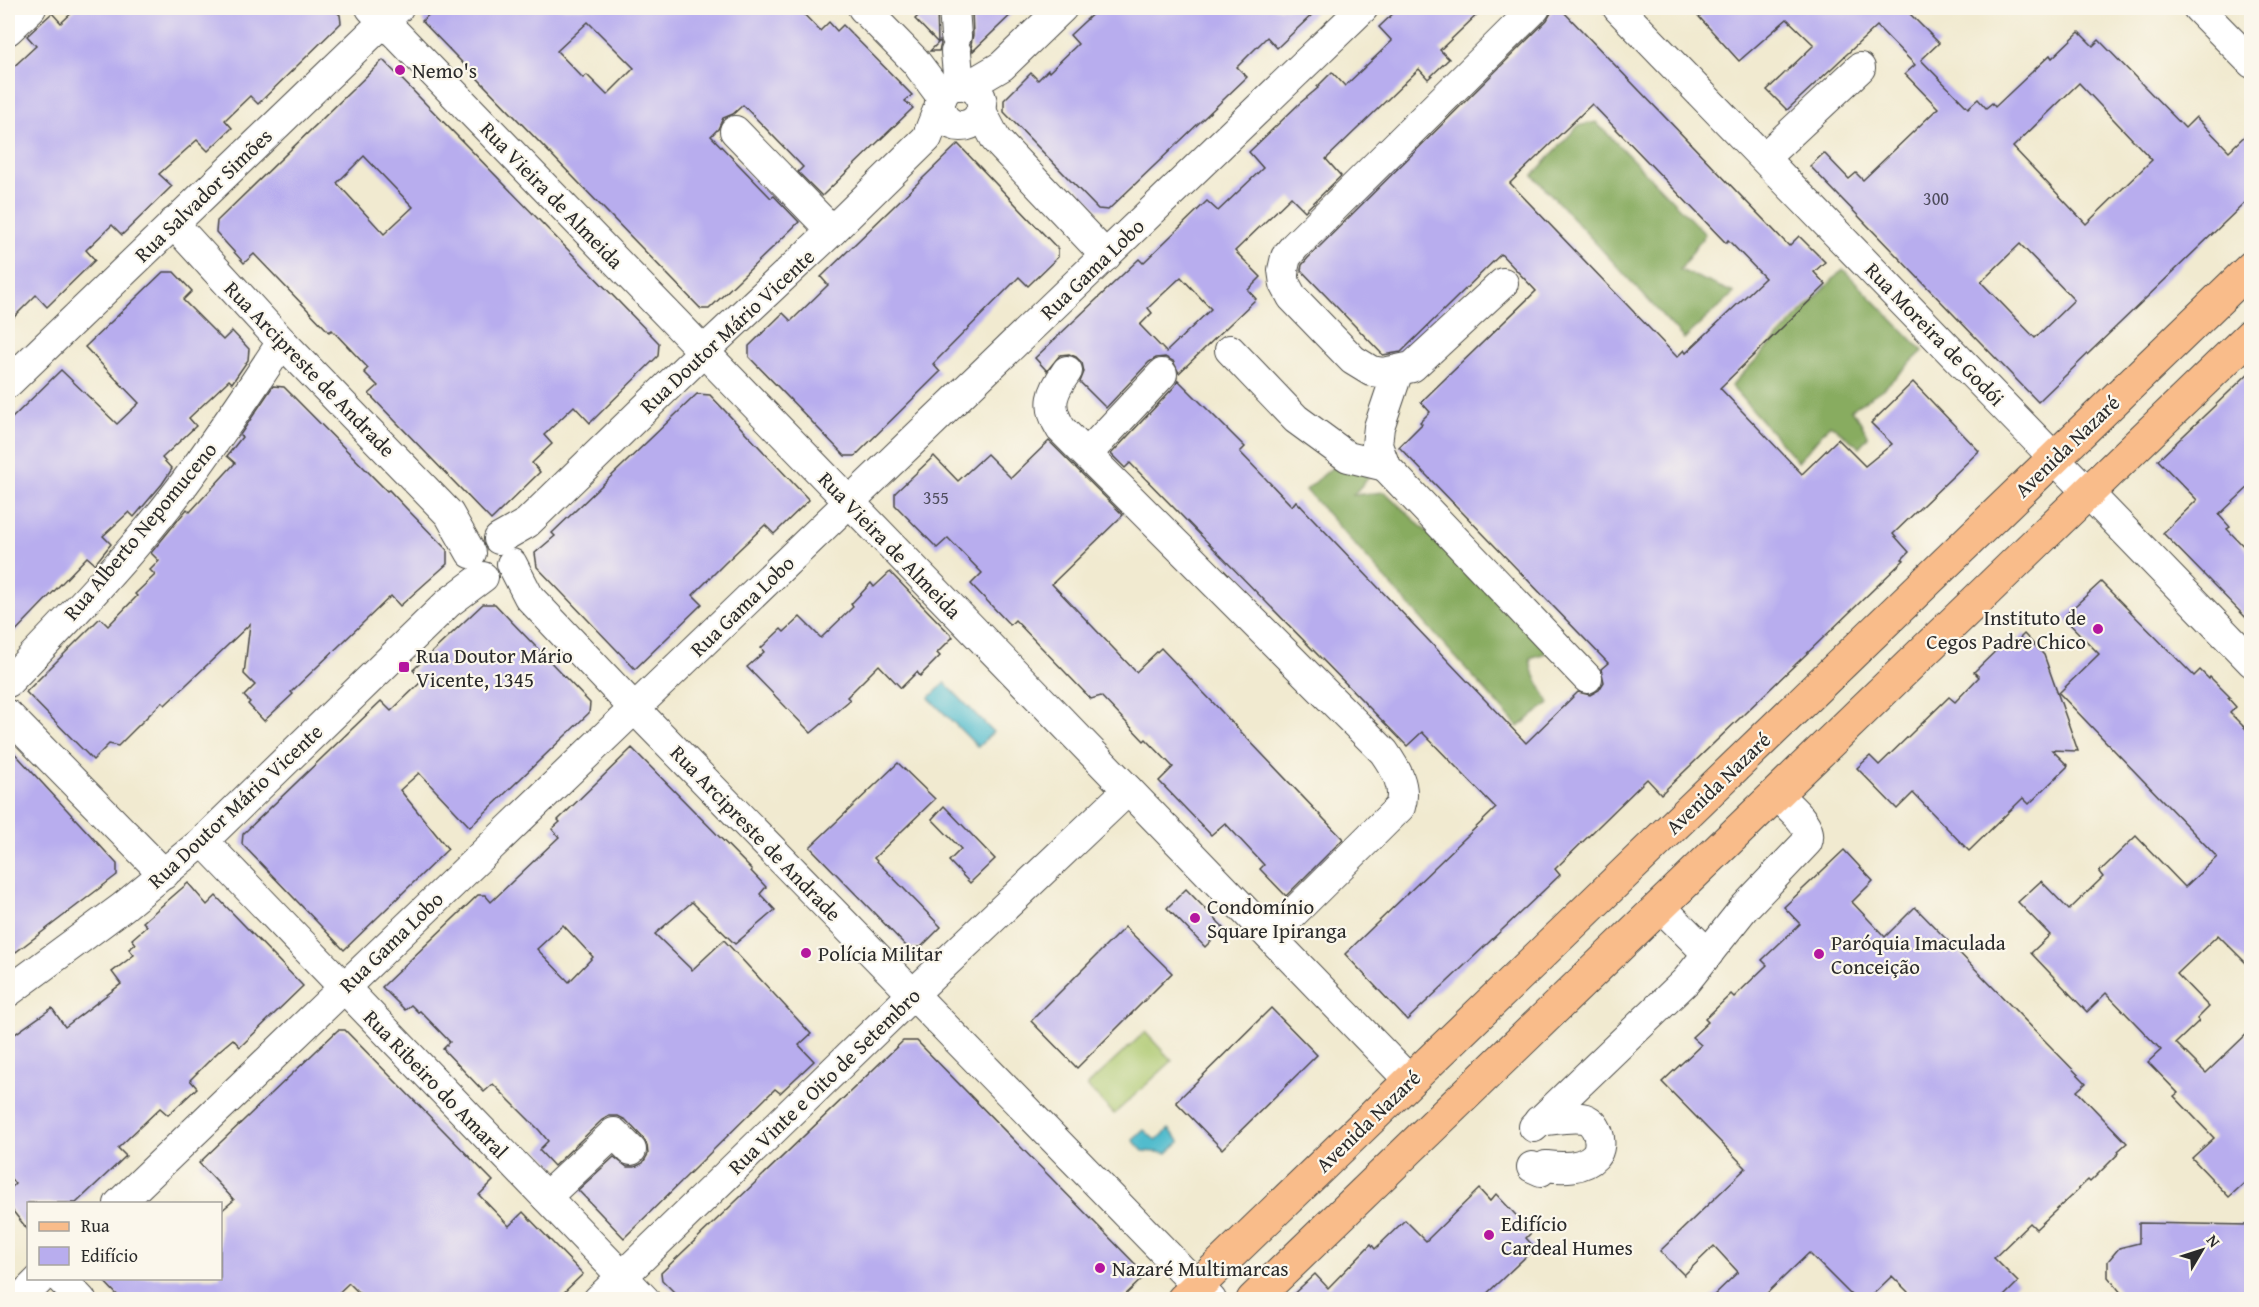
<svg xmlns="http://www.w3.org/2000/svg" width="2259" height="1307" font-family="'Gentium Book Plus',serif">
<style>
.green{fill:#abc76d;stroke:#6b794c;stroke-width:1.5}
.forest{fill:#88ac60;stroke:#5a6c46;stroke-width:1.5}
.water{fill:#51bccd;stroke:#3e747c;stroke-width:1.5}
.building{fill:#b8adee;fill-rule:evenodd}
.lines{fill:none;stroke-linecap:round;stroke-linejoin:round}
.minor-casing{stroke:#494844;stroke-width:32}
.major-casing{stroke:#494844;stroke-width:35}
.minor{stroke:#fff;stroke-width:30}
.major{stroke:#f9bc8a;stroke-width:33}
.poi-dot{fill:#b5179e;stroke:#fbf7ec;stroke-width:2}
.labels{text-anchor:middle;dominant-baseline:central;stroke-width:4.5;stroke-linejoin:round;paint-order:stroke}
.number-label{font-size:18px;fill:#4e4c5c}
.poi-label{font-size:21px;fill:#2b2b2b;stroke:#fbf7ec;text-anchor:start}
.street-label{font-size:21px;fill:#2b2b2b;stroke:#fbf7ec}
</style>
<rect width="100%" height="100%" fill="#fbf7ec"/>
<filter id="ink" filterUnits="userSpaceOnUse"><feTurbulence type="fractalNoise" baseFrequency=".0167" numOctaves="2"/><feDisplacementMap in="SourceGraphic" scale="12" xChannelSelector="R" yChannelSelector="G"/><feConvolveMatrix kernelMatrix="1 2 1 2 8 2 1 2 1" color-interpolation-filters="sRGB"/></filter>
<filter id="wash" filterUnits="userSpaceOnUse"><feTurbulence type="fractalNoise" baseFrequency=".008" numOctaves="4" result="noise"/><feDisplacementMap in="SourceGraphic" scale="24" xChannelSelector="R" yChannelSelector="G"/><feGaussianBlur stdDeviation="1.35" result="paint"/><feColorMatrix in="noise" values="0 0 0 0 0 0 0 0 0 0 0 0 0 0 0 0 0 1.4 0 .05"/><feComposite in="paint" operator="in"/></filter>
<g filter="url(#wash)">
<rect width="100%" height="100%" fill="#f1ead0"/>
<path class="green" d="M1145,1032L1172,1061L1114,1114L1087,1086Z"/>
<g class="forest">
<path d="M1596,122L1705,234L1680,270L1734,293L1684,339L1533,175L1578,126Z"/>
<path d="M1843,269L1923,351L1884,388L1851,410L1860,421L1868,437L1859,447L1830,424L1798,462L1731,386Z"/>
<path d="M1335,465L1370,476L1353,495L1385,492L1552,651L1530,658L1532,670L1549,703L1518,727L1306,490Z"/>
</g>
<g class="water">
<path d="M945,683L993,732L978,747L929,698Z"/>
<path d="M1169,1129L1180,1142L1167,1153L1143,1151L1133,1140L1144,1130L1156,1141Z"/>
</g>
<g id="blocks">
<g class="building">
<path d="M77,8H332L340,15L341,23L258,104L250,96L225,120L232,128L208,151L197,140L159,174L172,186L122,235L112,225L86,250L95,260L47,307L36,295L8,323V72L36,46L27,36L52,13L61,23Z"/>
<path d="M436,8H511L516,12L519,8H798L820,31L829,22L837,31L843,25L912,95L905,101L913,108L822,196L798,172L803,167L743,105L733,114L723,118L718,129L711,136L771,198L774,196L799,222L709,309H701L422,21ZM588,22L634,68L607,95L587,75L583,78L557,51Z"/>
<path d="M926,8H937L938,43L940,41L941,44L939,51H930L938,43L915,19Z"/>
<path d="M976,8H1018L973,51L971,44L973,35L972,11Z"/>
<path d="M1099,8H1319L1277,48L1267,37L1237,67L1247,77L1108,210L1098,209L1004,112V100L1031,73L1038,80L1048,70L1049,72L1078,44L1070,35Z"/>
<path d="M1399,8H1484L1440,50L1449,59L1428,79L1419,69L1326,159L1341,176L1305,211L1291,197L1235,251L1261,277L1248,290L1256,299L1179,373L1173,361L1165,357L1156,358L1149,362L1106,408L1080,382L1084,372L1082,363L1076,357L1069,354L1060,355L1047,371L1035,358L1139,259L1143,263L1207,201L1218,211L1263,168L1249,152L1300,103L1318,88L1317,87L1332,72L1345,86L1392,41L1379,27ZM1181,277L1211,309L1166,352L1140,325L1152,313L1148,308Z"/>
<path d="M1552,8H1560L1789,246L1799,236L1825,262L1814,272L1826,285L1720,388L1802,474L1838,439L1865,466L1892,444L1871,423L1913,382L1979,451L1893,534L1909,552L1902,559L1904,560L1661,794L1647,779L1555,869L1560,875L1407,1020L1345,954L1496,808L1422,732L1407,746L1130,463L1125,468L1111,454L1175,386L1178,380L1245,447L1240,452L1292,506L1296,501L1526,743L1578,692L1590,695L1599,690L1604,682L1601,669L1608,663L1399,447L1422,424L1420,422L1430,412L1421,402L1536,291L1501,254L1401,352L1383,355L1301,270L1302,265L1308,258L1547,20L1551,13ZM1592,104L1726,243L1728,240L1765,278L1686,353L1684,350L1677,357L1510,183Z"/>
<path d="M1691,8H1904L1939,43L1921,60L1968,108L1978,99L1986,108L1992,103L1995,107L2050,55L2052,58L2079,32L2093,46L2099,40L2185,128L2196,117L2229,151L2252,129V196L2038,402L1810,166L1824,153L1849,179L1856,173L1863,180L1938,108L1905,74L1915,65L1877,26L1787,110L1767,90L1814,45L1787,19L1739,61ZM2079,83L2152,160L2086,224L2013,147ZM2020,244L2074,300L2035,338L1981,282Z"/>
<path d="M383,60L659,343L658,356L590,423L574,406L544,435L552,444L532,463L540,472L491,520L369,394L378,386L364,372L368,368L332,330L329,332L254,254L244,263L216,232L217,221ZM364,156L413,207L384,234L337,183Z"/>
<path d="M958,144L1058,249V257L1028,286L1019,277L933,364L940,372L855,456H845L749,357V346L783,313L791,321L828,285L821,277Z"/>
<path d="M163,272H174L192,291L183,300L223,340L232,331L249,349L248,360L232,383L229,380L189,418L196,426L162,458L172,469L162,484L134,517L129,512L103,536L111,544L95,564L87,557L8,639V422L61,370L117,424L139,403L85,347Z"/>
<path d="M2252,370V484L2219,515L2230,527L2227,529L2252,555V624L2163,533L2197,500L2158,460Z"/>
<path d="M273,386L284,387L387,491L389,490L406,508L447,550V564L400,606L391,596L291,692L293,694L264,721L248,704L250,702L244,696L255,685L244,674L250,624L165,705L162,702L118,746L109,744L93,760L26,692L100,618L108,626L137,596L135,594L155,575L150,570L159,561L151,553L187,509L190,512L235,463L227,456L242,437L240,435Z"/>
<path d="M697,394L710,395L809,500L774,534L765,525L725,563L693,595L702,604L635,669L537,567L535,553L555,536L552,533Z"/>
<path d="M1049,441L1123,515L1052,584L1136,672L1161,648L1343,839L1286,896L1260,869L1264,865L1225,823L1211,835L1159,781L1173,767L1146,739L1144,741L1101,696L1091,699L1015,620L1010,625L971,584L982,573L948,538L937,548L895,505V493L934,456L958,481L987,454L1011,478Z"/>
<path d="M890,572L953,637L937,653L940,656L920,676L917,672L901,688L879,665L847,697L850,700L811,733L747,667L764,652L761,648L781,629L784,632L800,617L821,638L853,607L851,604L871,583L874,587Z"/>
<path d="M2101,582L2194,676L2200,670L2209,679L2210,677L2230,697L2228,698L2236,707L2230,713L2252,735V969L2218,935L2177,974L2209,1007L2197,1019L2199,1021L2176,1043L2206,1073L2252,1029V1176L2229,1197L2192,1158L2214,1138L2174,1096L2178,1093L2148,1062L2161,1050L2106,993L2087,1012L2031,953L2050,935L2018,902L2041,881L2069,910L2103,877L2099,872L2136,836L2185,887L2217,857L2059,693L2099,654L2063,617Z"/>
<path d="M483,604H495L510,620L590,703L589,713L470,827L419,773L400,790L448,849L344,950L242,844L243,834L381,701L391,711L423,680L413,670Z"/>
<path d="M2024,634L2044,655L2078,751L2052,750L2068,766L2029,804L2023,798L1969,851L1913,793L1897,809L1857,768L1870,756L1879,765L1949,697L1955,702L1979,677L1974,672L2009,638L2014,644Z"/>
<path d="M8,746L117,864V875L8,958Z"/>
<path d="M632,748L752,870L751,871L766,887L760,894L775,910L735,944L692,902L655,934L692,970L724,940L811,1034L799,1045L814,1061L780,1093L775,1089L624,1238L578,1190L614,1157L627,1167H635L643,1163L648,1154L647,1145L643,1138L626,1120L618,1116H609L602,1120L554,1166L539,1150L548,1141L539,1130L493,1084L484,1092L443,1049L450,1042L420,1011L418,1012L411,1005L405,1010L382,987L478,895H485L491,902L517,877L559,837L552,829L560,822L558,820ZM563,925L593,957L569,982L537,949Z"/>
<path d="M898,763L935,799L874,858L941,927L921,947L908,948L810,847Z"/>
<path d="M944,806L995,859L970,883L949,861L961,849L932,819Z"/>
<path d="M1844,850L1873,881L1852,902L1885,937L1915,907L2086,1083L2077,1091L2127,1143L2118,1151L2119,1153L2090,1182L2088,1180L2036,1229L2030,1223L1994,1258L2018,1282L2001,1299H1915L1892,1276L1868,1299H1855L1809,1253L1761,1299H1710L1738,1272L1714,1246L1684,1275L1660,1251L1746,1168L1662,1082L1701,1045L1692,1037L1708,1022L1705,1019L1731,994L1734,997L1767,965L1762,960L1800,924L1784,907Z"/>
<path d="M188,883L207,905L216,896L303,986L240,1047L233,1039L220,1050L190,1080L197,1088L168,1115L160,1108L118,1148L126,1156L76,1203H28V1230L8,1205V1191L15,1184L8,1175V1039L52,1008L65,1027L121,984L112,972L134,955L129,949L136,944L132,939L147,926L143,922Z"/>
<path d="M1186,889L1224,928L1205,947L1167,908Z"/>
<path d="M1125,927L1172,973L1077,1068L1031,1021Z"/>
<path d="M1271,1008L1317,1055L1222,1149L1176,1102Z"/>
<path d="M338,1030H345L493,1181L479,1195L509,1226L523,1212L583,1274L557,1299H365L349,1283L332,1299H121L101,1278H220V1212L234,1200L199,1163Z"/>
<path d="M903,1041H917L1146,1275L1121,1299H681L662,1280L661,1273Z"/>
<path d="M1479,1189L1490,1201L1496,1194L1532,1232L1526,1238L1535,1248L1481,1299H1288L1315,1274L1328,1288L1371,1244L1375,1249L1405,1220L1426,1241Z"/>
<path d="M2139,1223L2249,1225L2248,1299H2131L2122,1294L2108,1277V1261L2119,1248L2139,1243Z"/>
</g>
</g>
</g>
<g filter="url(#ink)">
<use href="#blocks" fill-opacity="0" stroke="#494844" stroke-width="1.5"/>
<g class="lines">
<g class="minor-casing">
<g id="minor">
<path d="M371,8L1410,1081"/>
<path d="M863,8L915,61L942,97"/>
<path d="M954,8L956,36"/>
<path d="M1618,8L2252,662"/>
<path d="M2198,8L2252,63"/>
<path d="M8,30L31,8"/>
<path d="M956,52L959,85"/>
<circle cx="961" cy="105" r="21"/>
<path d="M968,86L1002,66L1062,8"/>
<path d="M981,111L996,140L1106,256"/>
<path d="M735,131L832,231"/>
<path d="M1765,157L1860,68"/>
<path d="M173,223L282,342L449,514L471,553"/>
<path d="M1503,283L1412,367L1384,373L1371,371L1353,360L1292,297L1285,284L1283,270L1286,257L1295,246L1535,8"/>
<path d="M1230,350L1296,419L1348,457L1385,466"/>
<path d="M1067,371C1052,392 1046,405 1061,429L1384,752C1395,768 1407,786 1400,807L1270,936"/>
<path d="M1398,371L1379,427L1377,445L1385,466L1587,678"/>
<path d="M8,383L398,8"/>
<path d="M1087,454L1162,374"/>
<path d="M499,539L527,523L703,352L832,231L927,138L940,105"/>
<path d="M512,564L529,597L634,708L1211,1300"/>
<path d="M8,682C68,620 129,557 181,488C216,441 250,391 282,342"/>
<path d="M8,715L164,874"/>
<path d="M203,841L645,1300"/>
<path d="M1660,906L1708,954"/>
<path d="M8,992L123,907L203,841L448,603L483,577"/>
<path d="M1534,1127L1686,981L1744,908L1807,842C1814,824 1787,806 1776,794"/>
<path d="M1532,1167L1541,1171L1546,1166C1562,1168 1583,1169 1595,1156C1605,1144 1597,1120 1582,1118C1569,1116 1552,1120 1539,1121"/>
<path d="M546,1197L614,1133L631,1150"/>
<path d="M119,1204L1363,8"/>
<path d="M60,1278L81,1300"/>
<path d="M19,1300L41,1278"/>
<path d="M598,1300L913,994L1128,790"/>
</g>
</g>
<g class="major-casing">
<g id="major">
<path d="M1183,1300L2252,267"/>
<path d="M1253,1300L2252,334"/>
</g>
</g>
<use href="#minor" class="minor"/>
<use href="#major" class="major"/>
</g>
</g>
<g class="poi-dot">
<circle cx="400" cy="70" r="6"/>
<circle cx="2098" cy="629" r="6"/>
<rect x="398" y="661" width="12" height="12" rx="3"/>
<circle cx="1195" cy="918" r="6"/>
<circle cx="806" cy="953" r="6"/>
<circle cx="1819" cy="954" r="6"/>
<circle cx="1489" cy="1235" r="6"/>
<circle cx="1100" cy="1268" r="6"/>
</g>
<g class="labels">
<g class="number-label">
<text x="1936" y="198">300</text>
<text x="936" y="497">355</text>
</g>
<g class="poi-label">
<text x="412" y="70">Nemo's</text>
<text x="2086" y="617" text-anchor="end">Instituto de<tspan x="2086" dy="24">Cegos Padre Chico</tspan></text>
<text x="416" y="655">Rua Doutor Mário<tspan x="416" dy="24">Vicente, 1345</tspan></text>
<text x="1207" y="906">Condomínio<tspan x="1207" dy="24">Square Ipiranga</tspan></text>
<text x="1831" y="942">Paróquia Imaculada<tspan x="1831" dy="24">Conceição</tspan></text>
<text x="818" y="953">Polícia Militar</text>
<text x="1501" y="1223">Edifício<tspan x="1501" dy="24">Cardeal Humes</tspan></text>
<text x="1112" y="1268">Nazaré Multimarcas</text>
</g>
<g class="street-label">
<text transform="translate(203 195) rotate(-44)">Rua Salvador Simões</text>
<text transform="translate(552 195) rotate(46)">Rua Vieira de Almeida</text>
<text transform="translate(1092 269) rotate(-44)">Rua Gama Lobo</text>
<text transform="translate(727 331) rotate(-43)">Rua Doutor Mário Vicente</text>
<text transform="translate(1935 334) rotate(46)">Rua Moreira de Godói</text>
<text transform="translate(310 369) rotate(46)">Rua Arcipreste de Andrade</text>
<text transform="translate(2067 446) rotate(-44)">Avenida Nazaré</text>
<text transform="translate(140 531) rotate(-50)">Rua Alberto Nepomuceno</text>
<text transform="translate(890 545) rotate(46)">Rua Vieira de Almeida</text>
<text transform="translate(742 606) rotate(-44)">Rua Gama Lobo</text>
<text transform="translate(1718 783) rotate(-44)">Avenida Nazaré</text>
<text transform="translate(235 806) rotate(-43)">Rua Doutor Mário Vicente</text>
<text transform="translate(756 833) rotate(46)">Rua Arcipreste de Andrade</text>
<text transform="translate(391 942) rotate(-44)">Rua Gama Lobo</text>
<text transform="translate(824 1081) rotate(-44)">Rua Vinte e Oito de Setembro</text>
<text transform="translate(436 1084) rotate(46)">Rua Ribeiro do Amaral</text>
<text transform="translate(1368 1121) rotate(-44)">Avenida Nazaré</text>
</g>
</g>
<rect width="2259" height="1307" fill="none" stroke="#fbf7ec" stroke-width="30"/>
<rect x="27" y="1202" width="195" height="78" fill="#fbf7ec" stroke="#a8a59f" stroke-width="1.5"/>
<rect x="39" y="1222" width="30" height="9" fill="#f9bc8a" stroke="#a8a59f" stroke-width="1.5"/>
<text x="81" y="1232" font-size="18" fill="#2b2b2b">Rua</text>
<rect x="39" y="1247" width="30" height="18" fill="#b8adee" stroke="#a8a59f" stroke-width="1.5"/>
<text x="81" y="1262" font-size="18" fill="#2b2b2b">Edifício</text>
<g transform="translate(2202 1250) rotate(51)" stroke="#fbf7ec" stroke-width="4.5" paint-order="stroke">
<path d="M0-4.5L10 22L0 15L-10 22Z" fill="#2b2b2b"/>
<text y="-9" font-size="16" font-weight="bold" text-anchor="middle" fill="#2b2b2b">N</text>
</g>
</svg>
